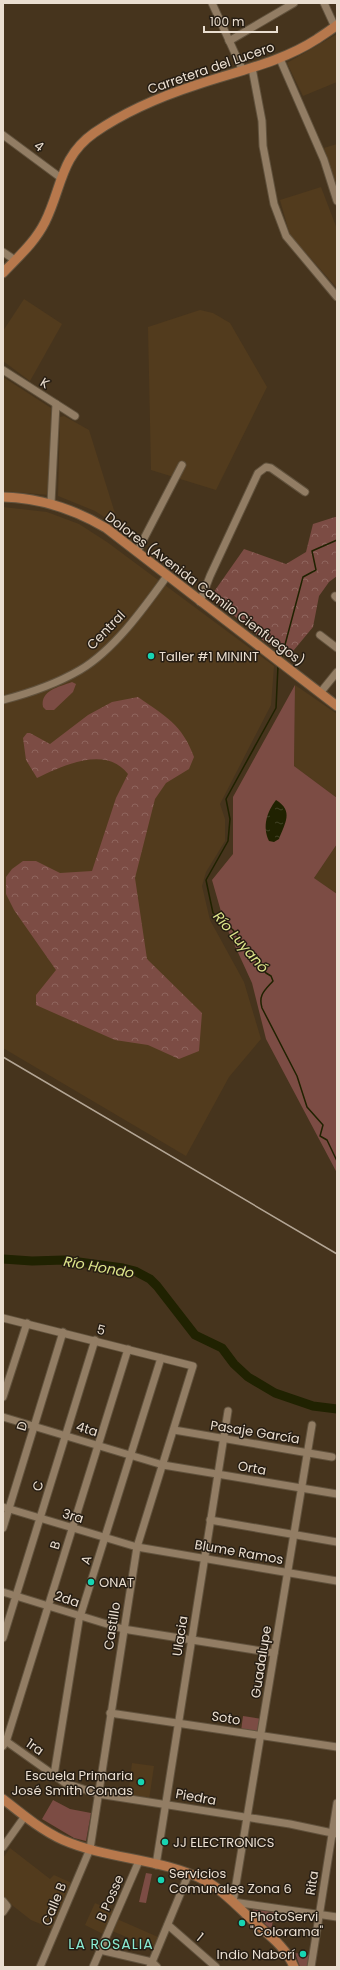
<svg xmlns="http://www.w3.org/2000/svg" width="340" height="1970" font-family="Poppins,sans-serif">
<style>
.built{fill:#523b1d}
.green{fill:#7c4c44}
.forest{fill:url(#forest-crowns)}
.water{fill:url(#water-ripples)}
.lines{fill:none;stroke-linecap:round;stroke-linejoin:round}
.stream{stroke:#202201;stroke-width:1.5}
.river{stroke:#202201;stroke-width:9}
.minor-casing{stroke:#61523d;stroke-width:9}
.major-casing{stroke:#61523d;stroke-width:11}
.minor{stroke:#927d64;stroke-width:7}
.major{stroke:#b7784c;stroke-width:9}
.rail{stroke:#b3a594;stroke-width:1.5}
.poi-dot{fill:#17d5b3;stroke:#261d13;stroke-width:1.5}
.labels{text-anchor:middle;dominant-baseline:central;stroke-width:3;stroke-linejoin:round;paint-order:stroke}
.street-label{font-size:13px;fill:#eaded0;stroke:#261d13}
.poi-label{font-size:13px;fill:#eaded0;stroke:#261d13;text-anchor:start}
.water-label{font-size:14px;font-style:italic;fill:#dee68a;stroke:#261d13}
.neighbourhood-label{font-size:14px;letter-spacing:1px;fill:#8aecd3;stroke:#261d13}
</style>
<defs>
<pattern id="forest-crowns" width="20" height="18" patternUnits="userSpaceOnUse"><rect width="20" height="18" fill="#7c4c44"/><path d="M2 6a3 3 0 1 1 6 0M12 15a3 3 0 1 1 6 0" fill="none" stroke="#8f655e"/></pattern>
<pattern id="water-ripples" width="26" height="14" patternUnits="userSpaceOnUse"><rect width="26" height="14" fill="#202201"/><path d="M2 4q2-2 4 0t4 0M15 11q2-2 4 0t4 0" fill="none" stroke="#414225"/></pattern>
</defs>
<rect width="100%" height="100%" fill="#46341d"/>
<g class="built">
<path d="M337,34V82L303,96L287,63Z"/>
<path d="M337,144V189L324,148Z"/>
<path d="M321,187L337,229V288L290,235L280,200Z"/>
<path d="M24,299L62,324L30,381L3,361V331Z"/>
<path d="M200,310L213,313L230,323L267,387L216,490L151,470L148,327Z"/>
<path d="M3,377L51,408L49,495L3,491Z"/>
<path d="M64,416L89,430L118,523L115,524L95,511L58,496L60,417Z"/>
<path d="M3,507L47,512L79,524L107,542L274,666L271,705L220,804L225,819V841L206,872L202,886L210,920L244,982L261,1039L229,1077L186,1156L3,1048Z"/>
<path d="M295,685L337,714V798L294,766Z"/>
<path d="M337,844V894L314,878Z"/>
<path d="M132,1763L154,1766L149,1800L128,1797Z"/>
<path d="M10,1848L50,1879L54,1875L74,1884L55,1930L31,1920L3,1898V1858Z"/>
<path d="M95,1903L115,1912L105,1935L85,1925Z"/>
<path d="M117,1919L158,1937L153,1948L112,1931Z"/>
</g>
<g class="green">
<path d="M72,682L76,684L73,692L54,710H46L43,707C40,690 59,687 72,682Z"/>
<path d="M295,685L294,766L337,798V844L314,878L337,894V1173L266,1039L252,983L224,922L212,880L233,854V797Z"/>
<path d="M243,1716L262,1719L260,1734L241,1731Z"/>
<path d="M53,1800L70,1809L91,1813L86,1841L74,1838L42,1819Z"/>
<path d="M146,1873L152,1874L146,1903L139,1902Z"/>
<path d="M253,1909L274,1912L272,1926L270,1928L252,1913Z"/>
<path d="M295,1953L311,1955L310,1967H300Z"/>
</g>
<g class="forest">
<path d="M335,517H337V576L329,582L319,596L313,627L289,656L264,641L211,596L244,549L286,564L306,552L313,524Z"/>
<path d="M138,697C165,716 182,724 194,757L189,769L166,783L155,799L135,878L147,959L202,1013L199,1051L179,1059L148,1045L115,1040L36,1005V995L56,970L14,910L6,894V877L12,869L23,861H36L60,873L92,871L116,798L128,774C106,745 62,766 37,778L26,760L23,738L27,733H30L50,744L88,715L112,702Z"/>
</g>
<path class="water" d="M276,800C294,811 285,823 279,839L274,842L269,841C262,826 267,812 276,800Z"/>
<g class="lines">
<g class="stream">
<path d="M282,656L303,577L316,570L312,551L337,540"/>
<path d="M278,666L276,708L226,799L230,819L228,841L206,880L213,913L233,930L266,973L271,976L273,981C265,990 258,995 262,1008L297,1076L307,1107L323,1125L320,1136L327,1140L337,1161"/>
</g>
<path class="river" d="M3,1259L32,1261L64,1260L123,1268L135,1271L150,1279L157,1286L195,1335L222,1348L234,1364L248,1377L275,1393L313,1406L337,1409"/>
<g class="minor-casing">
<g id="minor">
<path d="M212,3L243,71"/>
<path d="M324,3L335,27"/>
<path d="M229,41L294,3"/>
<path d="M280,59L324,160L337,201"/>
<path d="M252,68L262,121L263,146L274,204L286,236L337,297"/>
<path d="M3,135L61,178"/>
<path d="M3,252L15,260"/>
<path d="M3,370L75,416"/>
<path d="M51,503L56,404"/>
<path d="M137,552L182,465"/>
<path d="M335,596L337,598"/>
<path d="M200,602L210,576L258,473L266,467L271,468L305,492"/>
<path d="M320,635L337,648"/>
<path d="M320,693L337,672"/>
<path d="M3,700C30,693 56,684 80,670C114,650 144,608 167,576"/>
<path d="M3,1318L193,1366L137,1547L90,1849L40,1967"/>
<path d="M3,1397L27,1323"/>
<path d="M3,1417L163,1465L337,1494"/>
<path d="M312,1425L233,1902L337,1917"/>
<path d="M174,1430L332,1457"/>
<path d="M3,1507L137,1547L337,1581"/>
<path d="M210,1520L337,1542"/>
<path d="M3,1528L63,1332"/>
<path d="M3,1592L123,1629L274,1653"/>
<path d="M3,1638L95,1340"/>
<path d="M110,1713L337,1747"/>
<path d="M3,1739L65,1783L98,1794L290,1824L337,1834"/>
<path d="M3,1746L6,1742L128,1349"/>
<path d="M54,1775L79,1620L161,1358"/>
<path d="M3,1847L25,1816"/>
<path d="M156,1865L228,1411"/>
<path d="M3,1901L7,1906L3,1912"/>
<path d="M168,1925L216,1967"/>
<path d="M100,1950L152,1962L157,1967"/>
<path d="M93,1967L139,1861"/>
<path d="M150,1967L189,1873"/>
<path d="M311,1967L337,1803"/>
</g>
</g>
<g class="major-casing">
<g id="major">
<path d="M3,273C19,256 35,242 45,222C62,188 60,157 94,133C123,113 162,96 196,85C237,71 280,63 317,39C324,34 331,30 337,25"/>
<path d="M3,497C41,498 74,509 106,528L337,706"/>
<path d="M3,1799C22,1814 41,1830 63,1840C109,1860 162,1858 206,1881C224,1891 239,1908 254,1922C270,1936 286,1947 294,1967"/>
</g>
</g>
<use href="#minor" class="minor"/>
<use href="#major" class="major"/>
<path class="rail" d="M3,1057L337,1254"/>
</g>
<g class="poi-dot">
<circle cx="151" cy="656" r="4"/>
<circle cx="91" cy="1582" r="4"/>
<circle cx="141" cy="1782" r="4"/>
<circle cx="165" cy="1842" r="4"/>
<circle cx="161" cy="1880" r="4"/>
<circle cx="242" cy="1923" r="4"/>
<circle cx="303" cy="1954" r="4"/>
</g>
<g class="labels">
<g class="street-label">
<text transform="translate(211 68) rotate(-19)">Carretera del Lucero</text>
<text transform="translate(39 146) rotate(37)">4</text>
<text transform="translate(45 383) rotate(32)">K</text>
<text transform="translate(205 589) rotate(37)">Dolores (Avenida Camilo Cienfuegos)</text>
<text transform="translate(106 630) rotate(-46)">Central</text>
<text transform="translate(101 1330) rotate(15)">5</text>
<text transform="translate(22 1426) rotate(-73)">D</text>
<text transform="translate(87 1429) rotate(17)">4ta</text>
<text transform="translate(255 1432) rotate(9)">Pasaje García</text>
<text transform="translate(252 1468) rotate(10)">Orta</text>
<text transform="translate(38 1486) rotate(-73)">C</text>
<text transform="translate(73 1516) rotate(17)">3ra</text>
<text transform="translate(55 1545) rotate(-73)">B</text>
<text transform="translate(239 1552) rotate(10)">Blume Ramos</text>
<text transform="translate(86 1560) rotate(-72)">A</text>
<text transform="translate(67 1599) rotate(18)">2da</text>
<text transform="translate(112 1626) rotate(-81)">Castillo</text>
<text transform="translate(180 1636) rotate(-81)">Ulacia</text>
<text transform="translate(261 1662) rotate(-81)">Guadalupe</text>
<text transform="translate(226 1718) rotate(9)">Soto</text>
<text transform="translate(35 1747) rotate(35)">1ra</text>
<text transform="translate(196 1797) rotate(10)">Piedra</text>
<text transform="translate(312 1883) rotate(-81)">Rita</text>
<text transform="translate(110 1898) rotate(-66)">B Posse</text>
<text transform="translate(54 1904) rotate(-68)">Calle B</text>
<text transform="translate(200 1937) rotate(41)">1</text>
</g>
<g class="poi-label">
<text x="159" y="656">Taller #1 MININT</text>
<text x="99" y="1582">ONAT</text>
<text x="133" y="1775" text-anchor="end">Escuela Primaria<tspan x="133" dy="15">José Smith Comas</tspan></text>
<text x="173" y="1842">JJ ELECTRONICS</text>
<text x="169" y="1873">Servicios<tspan x="169" dy="15">Comunales Zona 6</tspan></text>
<text x="250" y="1916">PhotoServi<tspan x="250" dy="15">"Colorama"</tspan></text>
<text x="295" y="1954" text-anchor="end">Indio Naborí</text>
</g>
<g class="water-label">
<text transform="translate(241 942) rotate(49)">Río Luyanó</text>
<text transform="translate(99 1267) rotate(10)">Río Hondo</text>
</g>
<g class="neighbourhood-label">
<text x="111" y="1944">LA ROSALIA</text>
</g>
</g>
<rect width="340" height="1970" fill="none" stroke="#eaded0" stroke-width="8"/>
<path d="M204 26v6h73v-6" fill="none" stroke="#eaded0" stroke-width="2"/>
<text x="210" y="26" font-size="12" fill="#eaded0" stroke="#261d13" stroke-width="3" paint-order="stroke">100 m</text>
</svg>
